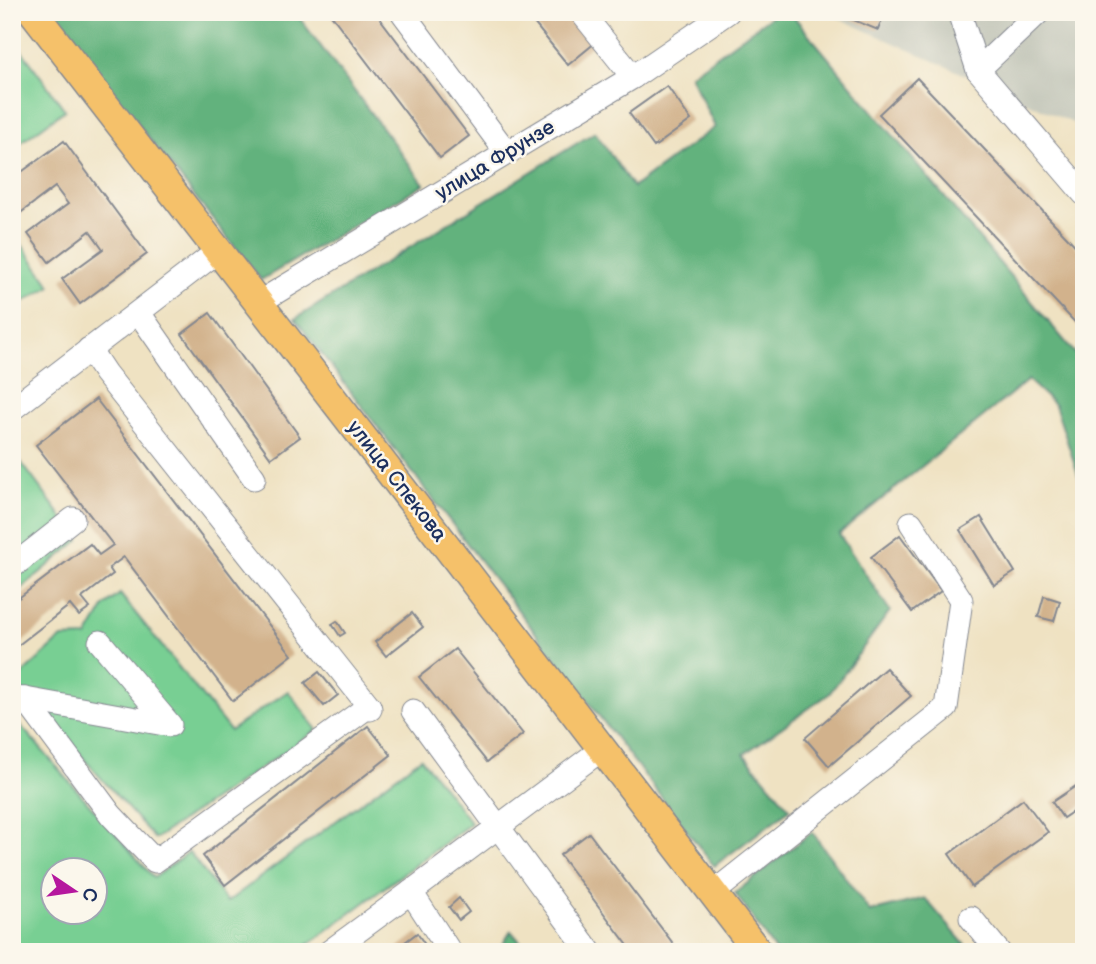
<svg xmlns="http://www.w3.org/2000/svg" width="1096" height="964" font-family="'Balsamiq Sans',sans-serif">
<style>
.industrial{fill:#c3c6b9}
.green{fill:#78cf93;stroke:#4a7f78;stroke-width:2;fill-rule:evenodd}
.forest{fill:#62b27d;stroke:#3e706e;stroke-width:2}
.building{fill:#d2b28c}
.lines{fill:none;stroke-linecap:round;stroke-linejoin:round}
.minor-casing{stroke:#858890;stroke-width:25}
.major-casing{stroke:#858890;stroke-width:31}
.minor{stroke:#fff;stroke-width:23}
.major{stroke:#f5c16b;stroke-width:28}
.labels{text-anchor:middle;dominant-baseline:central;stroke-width:5;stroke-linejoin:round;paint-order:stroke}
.street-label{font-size:21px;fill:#1b2f5e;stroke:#fbf7ec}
</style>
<rect width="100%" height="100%" fill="#fbf7ec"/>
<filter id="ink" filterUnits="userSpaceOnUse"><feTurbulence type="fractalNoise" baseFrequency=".0143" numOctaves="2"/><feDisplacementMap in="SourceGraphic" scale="14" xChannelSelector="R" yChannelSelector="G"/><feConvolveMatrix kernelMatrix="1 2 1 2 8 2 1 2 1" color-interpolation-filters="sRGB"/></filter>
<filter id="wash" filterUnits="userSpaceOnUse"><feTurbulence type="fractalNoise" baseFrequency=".00686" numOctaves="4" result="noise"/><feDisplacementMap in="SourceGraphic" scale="28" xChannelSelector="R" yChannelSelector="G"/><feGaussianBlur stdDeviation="1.57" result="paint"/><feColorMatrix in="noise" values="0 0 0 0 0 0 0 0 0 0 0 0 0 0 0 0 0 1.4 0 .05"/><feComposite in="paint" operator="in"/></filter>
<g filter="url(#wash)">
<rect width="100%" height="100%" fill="#efe2c2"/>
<path class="industrial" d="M825,12H1084V128Z"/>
<g class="green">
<path d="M12,37L65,110L12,149Z"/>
<path d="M12,231L51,286L12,308Z"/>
<path d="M12,450L79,540L12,596Z"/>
<path d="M120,594L230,731L288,691L317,730L155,839L30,698L12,696V677L21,675L62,638L87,637L105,606Z"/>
<path d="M12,725L21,726L154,878L189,852L227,902L421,758L471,823L298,952H12ZM52,870H94V912H52Z"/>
</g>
<g class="forest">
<path d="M49,12H295L424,184L261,280Z"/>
<path d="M777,12H790L1084,364V492L1055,405L1028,380L839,534L890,611L829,694L744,754L790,809L714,866L295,319L595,132L633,187L715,127L690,75Z"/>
<path d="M812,832L870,912L925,898L971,952H776L735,893Z"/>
<path d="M511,931L529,952H498Z"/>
</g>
<g id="blocks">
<g class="building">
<path d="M329,12H375L469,136L440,158Z"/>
<path d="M525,12H572L596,42L568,65Z"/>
<path d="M834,12H885L878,30Z"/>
<path d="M917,78L1084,255V332L879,114Z"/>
<path d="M667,86L691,120L654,147L629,113Z"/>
<path d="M64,141L147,254L80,304L62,279L103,249L90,231L49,262L28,234L68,204L55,187L15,217L12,213V179Z"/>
<path d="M210,313L300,437L271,458L182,334Z"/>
<path d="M96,399L292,655L233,701L124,557L109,568L113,574L82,598L90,608L79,616L70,605L12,650V603L90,544L99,555L113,545L36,445Z"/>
<path d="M981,517L1015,572L994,585L960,530Z"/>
<path d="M900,535L941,591L912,612L871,557Z"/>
<path d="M1044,596L1060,601L1054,621L1038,617Z"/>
<path d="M412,613L423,627L386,656L375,642Z"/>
<path d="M337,621L345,633L340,636L332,624Z"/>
<path d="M455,649L523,734L487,762L419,677Z"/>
<path d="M886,668L911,696L829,766L805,738Z"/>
<path d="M319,672L338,695L324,706L305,683Z"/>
<path d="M368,726L391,755L225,885L203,856Z"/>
<path d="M1082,782L1084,785V804L1063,818L1052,802Z"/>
<path d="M1023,799L1048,832L972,887L949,854Z"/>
<path d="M589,833L678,950L676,952H633L560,855Z"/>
<path d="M459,898L469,912L459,920L449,907Z"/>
<path d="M417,933L430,952H392Z"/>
</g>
</g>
</g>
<g filter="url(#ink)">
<use href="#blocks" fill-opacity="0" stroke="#858890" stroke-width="2"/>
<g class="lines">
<g class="minor-casing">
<g id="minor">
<path d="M402,12L507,153"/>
<path d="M581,12L633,77"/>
<path d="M959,12L978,70L1084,194"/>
<path d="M978,70L1039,12"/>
<path d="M258,303L633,77L728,12"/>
<path d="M139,313L254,478"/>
<path d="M89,349L105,373L369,706"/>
<path d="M12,409L218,251"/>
<path d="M12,567L73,519"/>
<path d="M12,698L25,699L111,815L155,861L369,706L370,709"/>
<path d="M25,699L170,725L100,642"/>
<path d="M413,711L590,952"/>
<path d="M713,893L946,708L961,600L911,523"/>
<path d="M971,918L999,952"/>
<path d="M329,952L411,892"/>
<path d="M450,952L411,892L602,749"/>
</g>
</g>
<g class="major-casing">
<path id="major" d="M33,12L368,444L758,952"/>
</g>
<use href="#minor" class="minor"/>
<use href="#major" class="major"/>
</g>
</g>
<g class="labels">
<g class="street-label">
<text transform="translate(495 160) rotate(-31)">улица Фрунзе</text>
<text transform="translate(397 481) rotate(52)">улица Спекова</text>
</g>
</g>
<rect width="1096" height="964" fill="none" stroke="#fbf7ec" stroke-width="42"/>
<g transform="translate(74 891) rotate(103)"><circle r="33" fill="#fbf7ec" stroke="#a1a7b3" stroke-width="2"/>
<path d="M0-5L12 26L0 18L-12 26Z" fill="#b5179e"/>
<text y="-10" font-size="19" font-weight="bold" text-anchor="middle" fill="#1b2f5e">С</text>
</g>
</svg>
